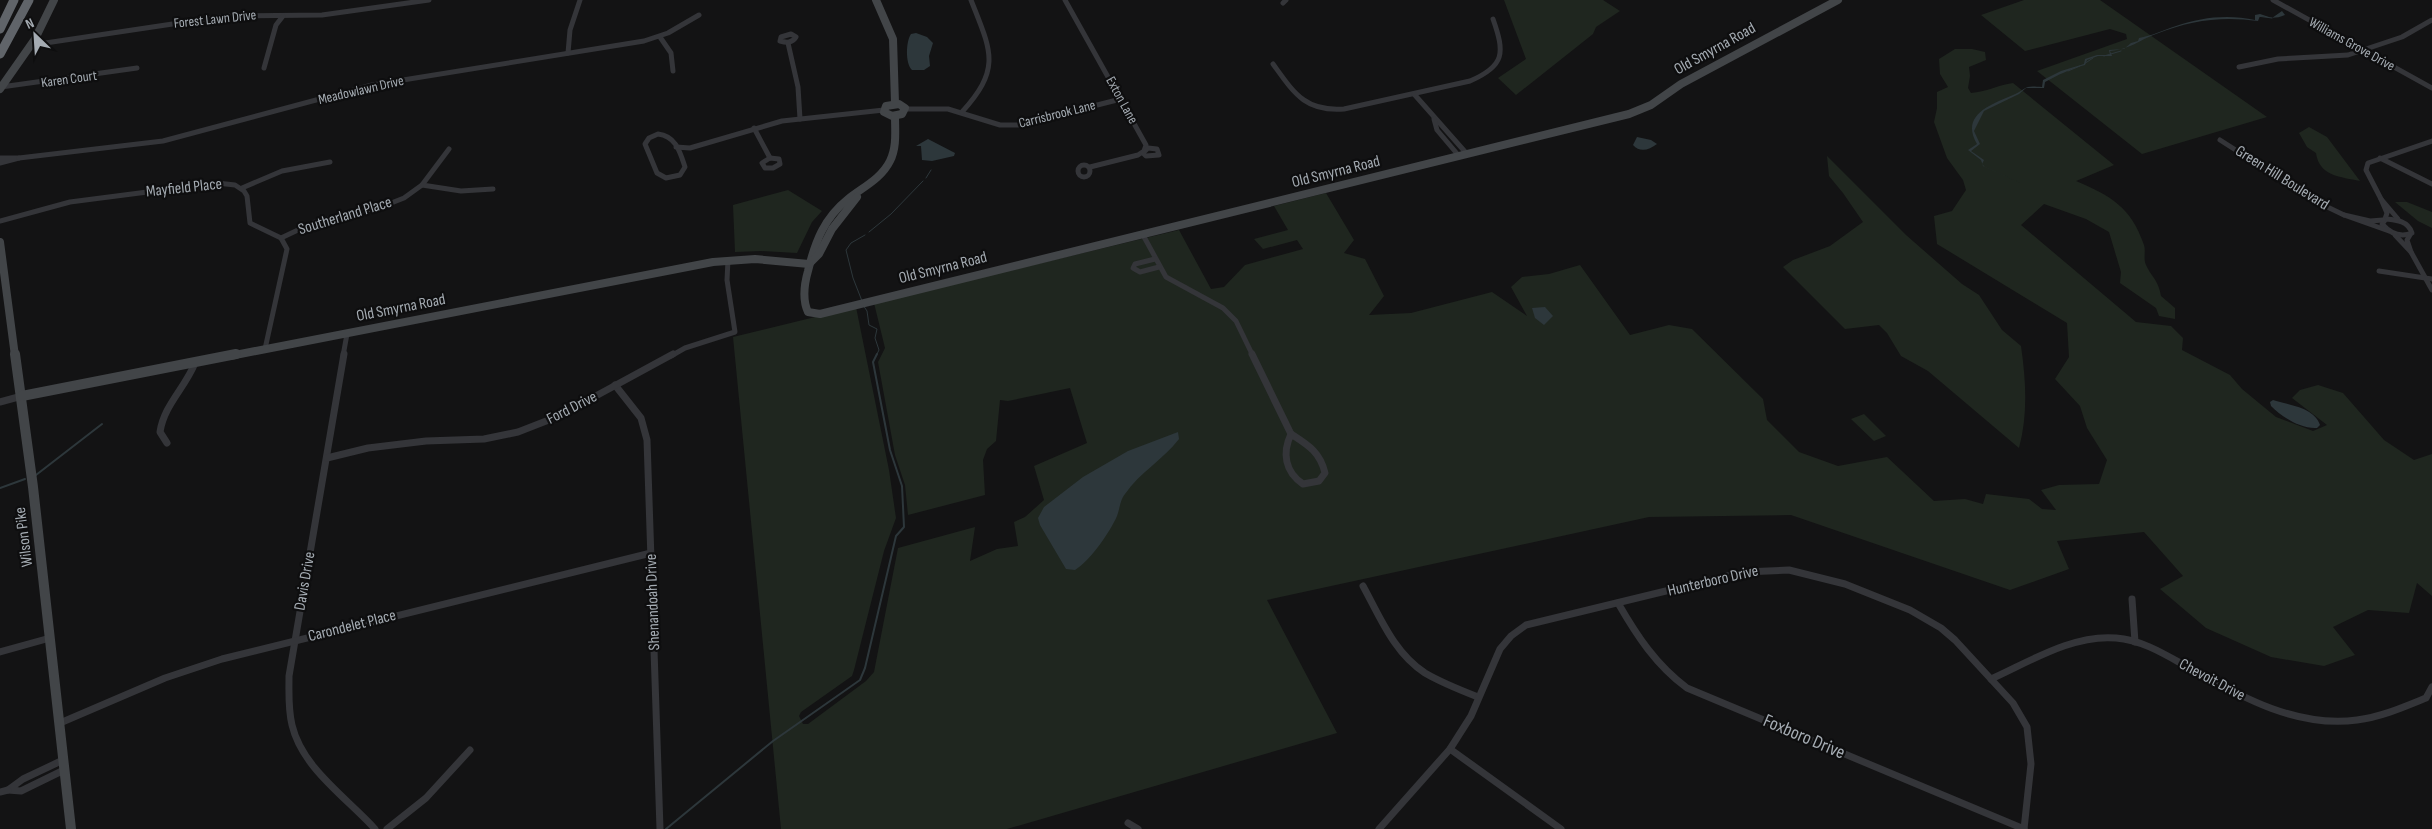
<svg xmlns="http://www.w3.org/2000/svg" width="2432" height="829" font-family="'Sofia Sans Condensed',sans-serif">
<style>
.green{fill:#1f261f}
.water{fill:#2d373b}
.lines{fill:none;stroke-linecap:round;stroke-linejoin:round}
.stream-far1{stroke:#2d373b;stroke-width:1}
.stream{stroke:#2d373b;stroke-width:2}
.street-far1{stroke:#343539;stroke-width:5}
.street{stroke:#343539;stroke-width:7}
.secondary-far1{stroke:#424548;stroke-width:8}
.secondary{stroke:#424548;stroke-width:10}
.highway{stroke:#606469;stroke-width:9}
.labels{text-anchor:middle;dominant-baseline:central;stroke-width:4.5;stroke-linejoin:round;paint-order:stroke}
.far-street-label{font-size:14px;fill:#a5acb3;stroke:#0e0e0f}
.street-label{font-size:16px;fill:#a5acb3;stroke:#0e0e0f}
.near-street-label{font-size:19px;fill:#a5acb3;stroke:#0e0e0f}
</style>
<rect width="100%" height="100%" fill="#131314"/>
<g class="green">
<path d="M1504,0H1603L1620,11L1596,27L1593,34L1516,95L1498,78L1526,59Z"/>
<path d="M2024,0H2100L2267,117L2142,154L2037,71L2127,39L2126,34L2110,29L2025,51L1981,15Z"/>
<path d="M1955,49H1972L1985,52L1986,60L1969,67L1970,76L1968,88L1971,93C1986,92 1998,85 2013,83L2114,165L2076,181C2111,196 2131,207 2144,245C2146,251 2143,259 2146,265C2152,278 2158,279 2161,296L2175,308V319L2159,316L2156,308L2120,283L2121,272L2109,232L2086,219L2044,204L2021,225L2136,322L2171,326L2183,338L2182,350L2230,375L2242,389L2276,417L2313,431L2327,425L2292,398L2300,390L2318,385L2343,393L2384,440L2414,460L2432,454V596L2417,583L2409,613L2368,610L2333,627L2355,655L2324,666L2271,657L2206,628L2160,589L2183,576L2144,532L2057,541L2069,569L2010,590L1791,515L1649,517L1267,600L1337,733L1007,829H781L733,337L856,307L889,470L896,518L884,551L854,670L852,676L801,712L799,716L803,724H808L866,681L874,672L898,548L975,527L970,561L997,549L1018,546L1014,522L1025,517L1044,500L1034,466L1087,443L1070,388L1008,401L1000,400L996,441L987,449L983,460L985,495L908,515L905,485L895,455L878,362L885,348L874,303L1179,230L1211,289L1224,287L1245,265L1303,249L1297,240L1263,249L1254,239L1288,230L1274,206L1326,193L1354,240L1344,253L1365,259L1384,296L1369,315L1411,313L1492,292L1527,316L1511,287L1522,277L1549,274L1580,265L1630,335L1669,325L1692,329L1763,399L1767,420L1799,452L1838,466L1887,457L1934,501L1965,499L1983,504L1986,494L2029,499L2042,509L2056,510L2041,490L2059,485L2099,484L2107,460L2087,428L2080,406L2055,379L2069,357L2067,323L1937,244L1934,216L1952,211L1966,190L1963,180L1947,158L1934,122L1937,108V92L1948,87L1940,74L1939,59Z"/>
<path d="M2309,127L2327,137L2360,181C2341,177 2319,176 2316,153L2307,147L2299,133Z"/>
<path d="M1827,156L1906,235L1962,284L1979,295L2002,330L2021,346C2026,381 2028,414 2019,448L1928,371L1901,356L1887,333L1879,325L1845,329L1783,267L1793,260L1830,246L1863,222L1843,193L1829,176Z"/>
<path d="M788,190L822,211L812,222L797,253L761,251L735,252L733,205Z"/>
<path d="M2395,202H2407L2432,212V228L2418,221Z"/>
<path d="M1864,414L1886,436L1874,441L1851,419Z"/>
</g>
<g class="water">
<path d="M2282,11L2285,15C2275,19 2271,18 2260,16L2258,21C2222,16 2191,20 2156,34C2137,41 2131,49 2110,51L2112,56H2098L2087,60L2085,65C2070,69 2058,75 2045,82L2044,88H2026L2019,94L1984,111L1974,131L1980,144L1971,151L1984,160L1982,164L1985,167L2023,184L1983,166L1981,160L1968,150L1977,144C1960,115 1990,105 2013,95C2028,88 2023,85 2042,87L2043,80L2061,71L2084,64L2085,59L2097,55H2110L2109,50L2124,49L2131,43L2138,41L2139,38C2151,36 2164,30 2176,26C2201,17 2229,14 2255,20V15L2260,14L2272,18Z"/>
<path d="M916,33L927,37L933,43L929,56L930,66L924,70H912C905,63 906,41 911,34Z"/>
<path d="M1637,137L1651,140L1657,144C1649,150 1640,153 1633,145Z"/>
<path d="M928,139L955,153L954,156L932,161L922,160L921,146H916Z"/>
<path d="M1545,307L1553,316L1544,325L1535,318L1532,308Z"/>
<path d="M2273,400C2288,405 2314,407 2320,425L2317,428C2300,429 2282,417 2271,406L2270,402Z"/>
<path d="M1178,432L1179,439C1163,460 1140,472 1125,494C1120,500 1120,508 1117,516C1110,532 1090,561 1075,570L1066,569L1040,525L1038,518L1044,507L1083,477L1128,451Z"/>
</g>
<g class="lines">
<g class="stream-far1">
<path d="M2257,16L2272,18"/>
<path d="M2104,56L2121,51"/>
<path d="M2084,64L2093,58"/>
<path d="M2068,71L2080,66"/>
<path d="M926,178L931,170"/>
<path d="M869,232L891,214L923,181"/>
<path d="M862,301L853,278L846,250L851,243L865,235"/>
<path d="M863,305L867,311L869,325L877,329L875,338L879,350L876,356"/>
</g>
<g class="stream">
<path d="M36,475L102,424"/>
<path d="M0,488L25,479"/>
<path d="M666,829L773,741L860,680L865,668L896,536L904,527L902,486L890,450L873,362L877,354"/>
</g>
<g class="street-far1">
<path d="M1065,0L1146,145L1144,151L1138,155L1090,167"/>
<path d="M2273,0L2432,88"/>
<path d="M1283,3L1286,0"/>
<path d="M791,34L796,37C792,43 787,43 780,41L781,37Z"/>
<path d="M660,37L671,53L673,71"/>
<path d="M788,43L798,87L800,119"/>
<path d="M32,45L226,16L322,15L429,0"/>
<path d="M568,53L570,30L580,0"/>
<path d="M1273,64C1294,93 1305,112 1344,109L1470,81C1505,66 1505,53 1493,19"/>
<path d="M2239,67L2278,59L2348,55L2402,37L2432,20"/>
<path d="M264,68L276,25L283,16"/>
<path d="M1,87L137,68"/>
<path d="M1414,94L1467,154"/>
<path d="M905,109H948L1000,125H1018L1121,99"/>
<path d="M962,112C1002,68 991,51 971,0"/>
<path d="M1434,119L1437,130L1459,156"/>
<path d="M754,128L770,158"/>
<path d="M658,134C676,136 680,152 685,167L680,175L666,178L657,173L645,144L649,138Z"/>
<path d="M2220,140L2317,202L2344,215"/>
<path d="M676,147L690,148L782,121L884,110"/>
<path d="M1148,148L1157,149L1159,155L1146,156L1143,153Z"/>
<path d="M0,158H19L0,163"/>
<path d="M19,158L163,141L372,85L644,41L668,33L699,15"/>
<path d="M770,158L779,159L780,164L773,168H765L762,163Z"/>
<path d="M2380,158L2432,184"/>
<circle cx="1084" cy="171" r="6"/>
<path d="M422,185L461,191L493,189"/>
<path d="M242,188L282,171L330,162"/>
<path d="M2381,199L2366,170L2368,163L2432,141"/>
<path d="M2385,219L2387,213L2381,199L2398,219"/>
<path d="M2386,219C2397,220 2408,221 2412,233C2400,238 2390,233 2382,224Z"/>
<path d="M2383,220L2370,221L2344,215L2389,231"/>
<path d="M0,221L70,202L217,183L235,185L244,191L247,196L250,223L281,238L287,249L265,349"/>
<path d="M1143,235L1166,277L1223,308L1236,321L1253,356"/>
<path d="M2395,235L2411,252L2407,240L2410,235"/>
<path d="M281,238L317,221L381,207L404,198L422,185L449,149"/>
<path d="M2411,252L2432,290"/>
<path d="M1155,259L1135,264L1133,268L1140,272L1159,267"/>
<path d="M2379,271L2432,279"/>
<path d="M343,356L347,334"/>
<path d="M671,356L685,348L735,332L727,280L728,260"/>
</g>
<g class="street">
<path d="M344,354L289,676C289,693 288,709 292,725C302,768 347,798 375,829"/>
<path d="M1252,354L1291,434"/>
<path d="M615,385L641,418L647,440L660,829"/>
<path d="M0,402L22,396"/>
<path d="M1291,434C1308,445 1320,452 1325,473L1319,481L1303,484C1285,472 1282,453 1291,434Z"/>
<path d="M167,443L160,432C164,405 185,388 195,363"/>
<path d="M327,458L368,448L426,441L484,439L518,432L559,416L673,354"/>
<path d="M1363,586C1380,617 1394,653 1425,673C1442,683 1460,690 1478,697"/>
<path d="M2132,599L2135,642"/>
<path d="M1618,603C1637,636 1656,665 1687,688L2024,829"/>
<path d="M0,652L50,638"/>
<path d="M1991,679C2029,662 2073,634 2116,638C2144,640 2169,657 2193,670C2243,698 2298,728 2357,720C2381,717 2404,707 2426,698L2432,687"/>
<path d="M60,723L165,678L222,659L651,553"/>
<path d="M1450,749L1561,829"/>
<path d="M63,760L23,779L8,790L21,791L64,770"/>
<path d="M0,792L8,790"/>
<path d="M1128,823L1138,829"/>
<path d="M387,829L426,798L470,750"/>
<path d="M1379,829L1450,749L1471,716L1500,649L1511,636L1526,625L1744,572L1789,570L1845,584L1910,610L1941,628L1955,640L2013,703L2027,727L2031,764L2024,829"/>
</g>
<g class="secondary-far1">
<path d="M876,0L893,39L895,103"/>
<path d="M0,89L35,39L54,0"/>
<path d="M899,104L905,108L902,114L892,116L884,112L886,106Z"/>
<path d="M895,116C895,131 897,147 890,161C881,179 863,187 848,199C824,218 815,242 808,271C804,285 802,299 808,312L820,314L1629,114L1651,105L1681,84L1838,0"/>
<path d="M0,242L15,356"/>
<path d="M809,264L819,254L832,229L857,197"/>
<path d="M230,356L713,262L755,259L809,264"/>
</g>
<g class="secondary">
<path d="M15,354L33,487L71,829"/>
<path d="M22,396L236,354"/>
</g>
<g class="highway">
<path d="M0,29L14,0"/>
<path d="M0,54L29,0"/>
</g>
</g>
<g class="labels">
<g class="far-street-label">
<text transform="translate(215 19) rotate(-6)">Forest Lawn Drive</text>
<text transform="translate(2352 44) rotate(29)">Williams Grove Drive</text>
<text transform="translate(69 79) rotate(-8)">Karen Court</text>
<text transform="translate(361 90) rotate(-13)">Meadowlawn Drive</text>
<text transform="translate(1122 100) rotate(61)">Exton Lane</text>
<text transform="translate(1057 114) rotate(-14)">Carrisbrook Lane</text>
</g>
<g class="street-label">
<text transform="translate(1715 49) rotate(-29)">Old Smyrna Road</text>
<text transform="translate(1336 172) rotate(-14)">Old Smyrna Road</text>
<text transform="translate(2282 178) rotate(32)">Green Hill Boulevard</text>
<text transform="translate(184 188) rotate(-6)">Mayfield Place</text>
<text transform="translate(345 216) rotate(-17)">Southerland Place</text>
<text transform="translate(943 268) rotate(-14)">Old Smyrna Road</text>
<text transform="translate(401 308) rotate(-11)">Old Smyrna Road</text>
<text transform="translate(572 408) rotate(-27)">Ford Drive</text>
<text transform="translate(24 537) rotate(-97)">Wilson Pike</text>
<text transform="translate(305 581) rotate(-80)">Davis Drive</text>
<text transform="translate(1713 581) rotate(-13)">Hunterboro Drive</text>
<text transform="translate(653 602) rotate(-92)">Shenandoah Drive</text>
<text transform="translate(352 626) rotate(-14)">Carondelet Place</text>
<text transform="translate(2212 680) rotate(28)">Chevoit Drive</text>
</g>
<g class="near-street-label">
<text transform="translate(1804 737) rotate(23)">Foxboro Drive</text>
</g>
</g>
<g transform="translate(35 35) rotate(335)" stroke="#0e0e0f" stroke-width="4" paint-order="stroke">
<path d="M0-4L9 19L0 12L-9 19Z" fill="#a5acb3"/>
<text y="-8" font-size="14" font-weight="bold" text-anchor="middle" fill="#a5acb3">N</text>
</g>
</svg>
